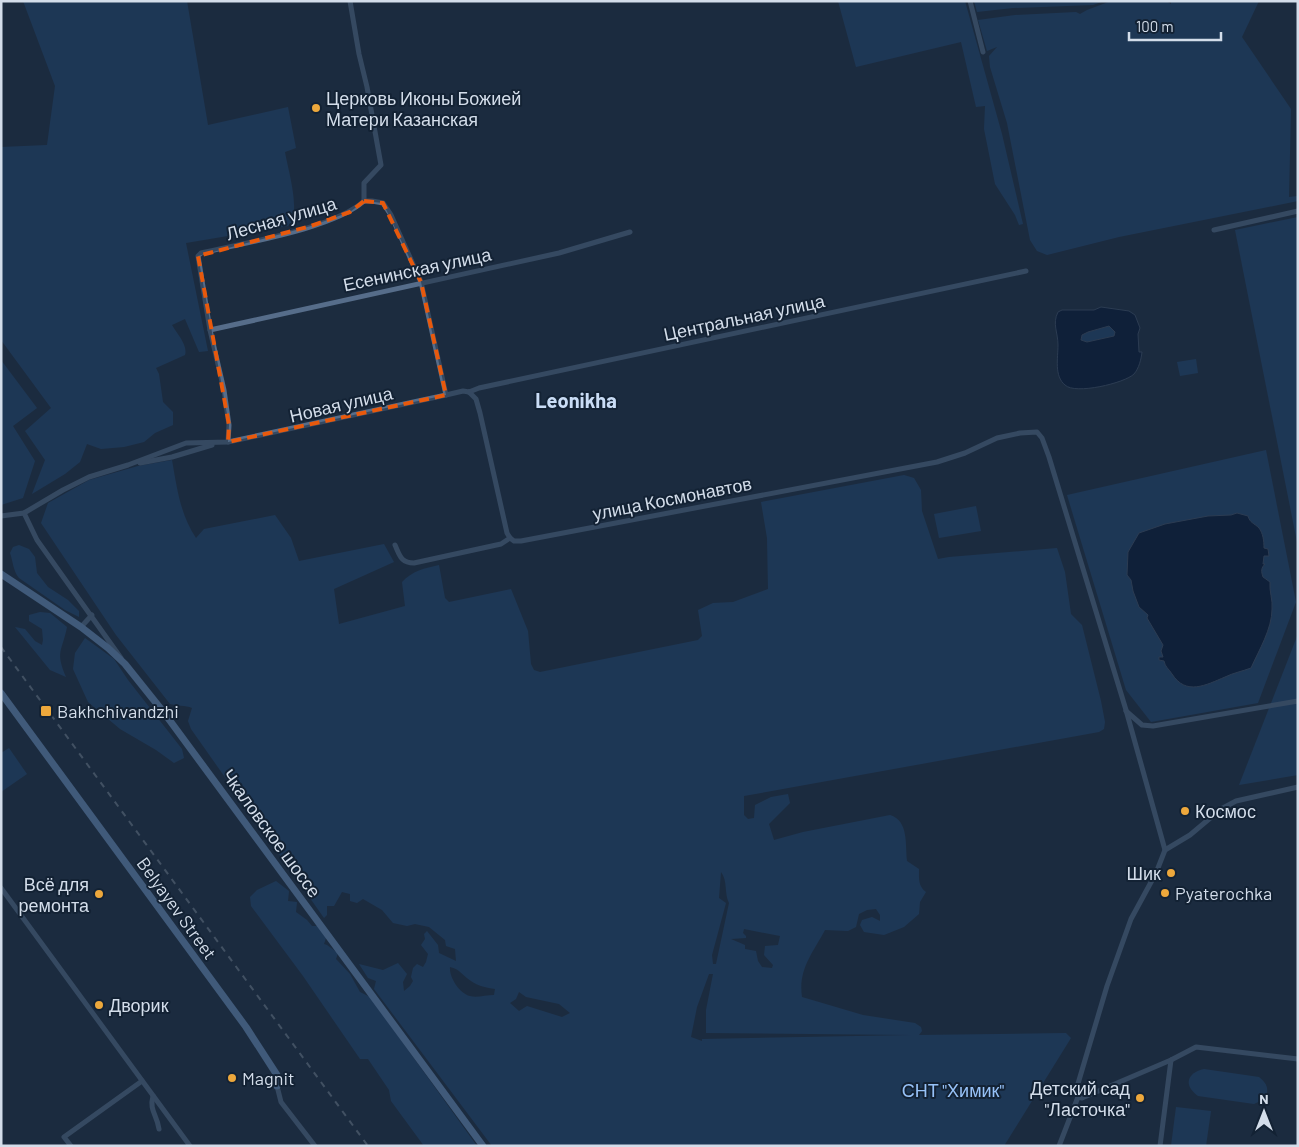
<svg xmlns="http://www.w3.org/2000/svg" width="1299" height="1147" font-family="Barlow,sans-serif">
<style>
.green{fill:#204570;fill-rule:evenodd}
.water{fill:#001231;stroke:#3f4f68;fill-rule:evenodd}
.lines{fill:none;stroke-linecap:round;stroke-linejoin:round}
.street{stroke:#566d8a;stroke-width:5}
.secondary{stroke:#6d92c0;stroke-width:7}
.rail{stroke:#707d8d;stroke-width:2;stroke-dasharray:6 6;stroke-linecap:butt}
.marked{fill:none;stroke:#e8590c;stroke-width:4;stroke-dasharray:10 6;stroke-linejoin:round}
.poi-dot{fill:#eda83c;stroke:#132234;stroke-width:2}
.labels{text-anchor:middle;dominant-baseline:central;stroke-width:4;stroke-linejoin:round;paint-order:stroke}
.poi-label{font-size:18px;fill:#d3ddea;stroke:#132234;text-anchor:start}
.street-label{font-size:18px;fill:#d3ddea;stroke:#132234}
.park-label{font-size:18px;fill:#97c2f8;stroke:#132234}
.quarter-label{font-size:20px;font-weight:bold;fill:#c9dcf5;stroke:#132234}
</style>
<rect width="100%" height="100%" fill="#1c2c3f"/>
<g class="green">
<path d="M23,1H187L208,125L288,107L296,148L285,152C288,170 302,214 288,226L186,243L208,351L199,352L185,319L172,325C177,334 188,345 185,355L156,368L159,374L163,402L173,412V425L155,433L144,442L124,447L101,449L87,444L80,462L65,474L32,494L45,460L25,431L51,408L1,340V147L47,145L55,86Z"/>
<path d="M838,1H965L1002,134L1023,224L1019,225L1015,215L995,184L984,129L985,106L976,107L961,42L856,67Z"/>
<path d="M974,1H1104L1093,5L1013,8L977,12Z"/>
<path d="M1111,1H1166L1171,4V1H1259L1242,37L1291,109L1289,197L1298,196V201L1119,237L1047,255L1037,251L1030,240L1007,123L990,67L989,56L997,47L987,51L978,20L1015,15L1076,12L1080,14L1087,10Z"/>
<path d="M1298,217V547L1235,230Z"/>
<path d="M1109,326L1115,332L1114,336L1087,342L1081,340L1082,335L1088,332Z"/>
<path d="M1196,359L1198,373L1180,376L1177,362Z"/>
<path d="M1,360L37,408L13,426L35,461L23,498L1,505Z"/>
<path d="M1266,450L1296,602L1258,703L1151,722L1126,690L1067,495Z"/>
<path d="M172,460C177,488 180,514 196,538L204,529L275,515L291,538L299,561L384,544L394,562L334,589L339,624L405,606L402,582C412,571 425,568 439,565L445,598L449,602L511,589L528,631L531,664L534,670L540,672L698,640L702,636L698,610L713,603L733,602L768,589L767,538L761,502L904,475L914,478L921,490L922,511L938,559L949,557L1057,548L1065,572L1071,614L1082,625L1101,701L1105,722L1104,729L1099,732L744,796V815L748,819L754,818L755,805L771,797L788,794L790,803L769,824L774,840L803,832L890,815C909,821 905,844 907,861L919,869C919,879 918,886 926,892L920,902L919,914L904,927L884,935L864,932L860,925L862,920L872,917L880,921V915L876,909L867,910L859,914L856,927L848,931L825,930C812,954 798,970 802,997L863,1015L915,1023L921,1027L922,1031L919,1035L1066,1033L1071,1038L1004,1146H492L374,989L376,981L368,978L359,964L383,970L398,963L407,974L403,982L404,991L410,986L413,981L411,977L413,968L417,964L423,967L426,962L428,954L421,945L425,939L424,934L427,931L438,945L439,953L456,961L455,949L446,946L445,940L429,927L415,924L407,926L393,923L382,910L363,899L357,903L350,901V894L342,892L334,906H327V915L324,918L191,729L188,721L192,708C186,705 176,706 170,704L116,635L41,523L48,503L89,480L138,466ZM721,872C728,881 724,893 729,903L716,964H713L712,955L726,903L719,898ZM744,929L780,936L778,945L765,946L764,955L773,965L772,968L762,967L758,961L756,951L745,949V945L731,939L746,938V936L743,933ZM450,967C460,969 463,976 471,981C478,986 487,988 495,989L494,995C487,995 476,998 470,996C459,993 449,977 450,967ZM709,974H713L706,1010V1033L911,1035L702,1039V1041L691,1037L697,1007ZM519,992L526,997L559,1004L570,1013L562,1017L527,1006L519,1011L510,1003L516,999Z"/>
<path d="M976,506L981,531L939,538L934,514Z"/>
<path d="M19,545L29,549L35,557L37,573L48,587L68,600L79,611V617L65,610L19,578C13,571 13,561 10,553L13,547Z"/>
<path d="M40,612L50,613L67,627C62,652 55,651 66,677L50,670L15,627L25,629L35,641L42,645L43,640L42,629L29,621V615Z"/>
<path d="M1298,634V775L1239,785Z"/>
<path d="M85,638L114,659L128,680L182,749L184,758L174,763L156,750L120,729L88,702L73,669L75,653Z"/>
<path d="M9,748L27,774L1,792V753Z"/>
<path d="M276,881L289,891L288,901L297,902L296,912L307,920L312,926H318L326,938L324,944L327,945L338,953L336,959L350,974L360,992L370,997L477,1146H424L391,1101L389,1090L368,1059H360L303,976L251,906L250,897L257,890Z"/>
<path d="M1204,1069L1259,1077C1272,1087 1269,1098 1254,1104L1198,1096C1183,1085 1187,1073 1204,1069Z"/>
<path d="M1176,1107L1211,1111L1206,1146H1171Z"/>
</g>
<g class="water">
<path d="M1101,307L1129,311L1135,315L1140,328L1138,334L1139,352H1142C1141,360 1139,368 1134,374C1125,383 1075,395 1065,385C1054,376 1058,358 1058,345C1058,332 1052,324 1058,312L1062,310H1094ZM1109,326L1115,332L1114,336L1087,342L1081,340L1082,335L1088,332Z"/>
<path d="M1237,513L1248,516C1250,523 1254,523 1259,528C1263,533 1264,541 1264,548L1268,549L1269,556H1264L1263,564H1265C1261,568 1261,571 1263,577L1270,582C1269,591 1273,600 1272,609C1272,629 1259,650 1251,668C1243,671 1233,673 1225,677C1206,685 1186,696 1172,674C1169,669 1165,667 1164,661L1159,660V657H1163L1161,651L1163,645L1147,618L1148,615L1139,607L1133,591L1131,580L1127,575L1128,552L1139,533L1165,524L1208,516L1231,515Z"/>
</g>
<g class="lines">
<g class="street">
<path d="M350,1L359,54L367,87L381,165L364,183V201"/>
<path d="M970,1L983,52"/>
<path d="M364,201H372L383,203L391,215L421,282L446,395"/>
<path d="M1214,230L1298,211"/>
<path d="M210,330L559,253L630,232"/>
<path d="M469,392L479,388L1026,271"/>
<path d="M469,392L476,399L480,413L507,533L510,538"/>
<path d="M228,442L229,425L224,390L210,330L198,256L201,253C243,243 333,229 364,201"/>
<path d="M140,463L172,457L212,445"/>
<path d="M24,513L37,540L121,658"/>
<path d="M1,516L24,513L63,490L89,477L128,465L186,443L228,442L446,395L463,391L469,392"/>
<path d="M510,538L514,541H521L937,462L965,453L997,438L1020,433L1037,432L1042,438L1049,457L1126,710L1165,850L1156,873L1131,919L1107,986L1085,1060L1077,1087L1078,1097L1059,1146"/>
<path d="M395,545C400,556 401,563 414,563L501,544L510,538"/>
<path d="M81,627L92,615"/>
<path d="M1126,711L1142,725L1153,726L1298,701"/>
<path d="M1165,850L1190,835L1221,809L1236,801L1298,787"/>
<path d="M1,888L190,1146"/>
<path d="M277,1086L281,1102L315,1146"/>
<path d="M153,1096C149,1111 157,1114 159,1129"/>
<path d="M1078,1097L1082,1098L1171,1060L1196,1047L1298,1059"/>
<path d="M71,1146L64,1137L142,1081"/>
<path d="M1160,1146L1171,1060"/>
</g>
<g class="secondary">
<path d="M1,574L81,627L108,648L125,664L165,714L483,1146"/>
<path d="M1,693L246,1027L277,1075V1086"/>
</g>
<path class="rail" d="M1,647L368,1146"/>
</g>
<path d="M0 0H1299V1147H0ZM364,201L383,203L421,282L446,395L228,442L229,425L198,256L311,226L350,212Z" fill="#1c2c3f" fill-opacity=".55" fill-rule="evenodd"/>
<path class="marked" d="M364,201L383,203L421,282L446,395L228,442L229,425L198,256L311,226L350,212Z"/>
<g class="poi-dot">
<circle cx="316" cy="108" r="5"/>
<rect x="40" y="705" width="12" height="12" rx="2.5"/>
<circle cx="1185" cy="811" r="5"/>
<circle cx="1171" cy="873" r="5"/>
<circle cx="1165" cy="893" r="5"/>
<circle cx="99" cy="894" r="5"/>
<circle cx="99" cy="1005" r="5"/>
<circle cx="232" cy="1078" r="5"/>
<circle cx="1140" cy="1098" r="5"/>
</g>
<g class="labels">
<g class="poi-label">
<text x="326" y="98">Церковь Иконы Божией<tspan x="326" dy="21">Матери Казанская</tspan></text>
<text x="57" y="711">Bakhchivandzhi</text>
<text x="1195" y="811">Космос</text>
<text x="1161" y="873" text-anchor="end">Шик</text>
<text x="89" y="884" text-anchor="end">Всё для<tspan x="89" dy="21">ремонта</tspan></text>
<text x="1175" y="893">Pyaterochka</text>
<text x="109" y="1005">Дворик</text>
<text x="242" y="1078">Magnit</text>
<text x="1130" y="1088" text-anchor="end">Детский сад<tspan x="1130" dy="21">"Ласточка"</tspan></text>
</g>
<g class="street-label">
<text transform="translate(281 218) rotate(-16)">Лесная улица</text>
<text transform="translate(417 269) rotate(-12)">Есенинская улица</text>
<text transform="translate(744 317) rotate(-12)">Центральная улица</text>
<text transform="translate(341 404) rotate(-13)">Новая улица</text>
<text transform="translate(672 498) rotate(-11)">улица Космонавтов</text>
<text transform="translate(272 833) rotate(54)">Чкаловское шоссе</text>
<text transform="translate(177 908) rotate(54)">Belyayev Street</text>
</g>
<g class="park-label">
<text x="953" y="1090">СНТ "Химик"</text>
</g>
<g class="quarter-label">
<text x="576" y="400">Leonikha</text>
</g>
</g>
<rect width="1299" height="1147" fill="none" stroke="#d3ddea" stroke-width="5"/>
<g transform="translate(1264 1112)" stroke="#132234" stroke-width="4" paint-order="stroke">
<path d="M0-4L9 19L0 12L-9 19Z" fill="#d3ddea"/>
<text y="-8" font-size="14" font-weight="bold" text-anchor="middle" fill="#d3ddea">N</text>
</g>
<path d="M1129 32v8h92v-8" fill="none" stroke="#d3ddea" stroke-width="2.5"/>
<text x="1136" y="32" font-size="15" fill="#d3ddea" stroke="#132234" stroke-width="4" paint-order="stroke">100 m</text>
</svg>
